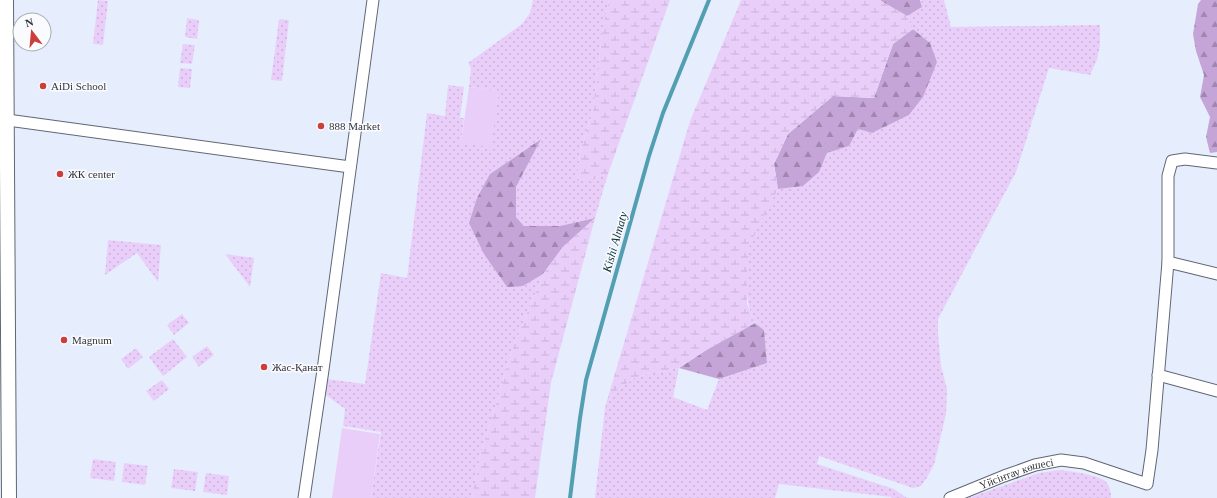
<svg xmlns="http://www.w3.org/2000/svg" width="1217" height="498" font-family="'Times New Roman',serif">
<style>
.grass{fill:url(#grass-dots)}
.forest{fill:url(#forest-firs)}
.wetland{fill:url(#wetland-marsh)}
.pitch{fill:#eacefa}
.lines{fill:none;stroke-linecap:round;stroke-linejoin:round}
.stream{stroke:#539fb2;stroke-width:4}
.minor-casing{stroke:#606673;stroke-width:13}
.tertiary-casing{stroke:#606673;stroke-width:16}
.minor{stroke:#fff;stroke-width:11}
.tertiary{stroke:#fff;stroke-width:14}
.poi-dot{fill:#cc3e3b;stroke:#fafbfe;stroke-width:1.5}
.labels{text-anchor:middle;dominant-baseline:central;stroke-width:3;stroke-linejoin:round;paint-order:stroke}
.poi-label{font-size:11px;fill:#32353b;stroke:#fafbfe;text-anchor:start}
.street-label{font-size:11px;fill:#32353b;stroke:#fafbfe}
.water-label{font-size:12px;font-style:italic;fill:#0a3039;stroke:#fafbfe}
</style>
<defs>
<pattern id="grass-dots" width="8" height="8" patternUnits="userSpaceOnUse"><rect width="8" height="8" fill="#eacefa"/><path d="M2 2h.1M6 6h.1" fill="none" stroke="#c9b2d7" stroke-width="1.8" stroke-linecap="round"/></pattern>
<pattern id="forest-firs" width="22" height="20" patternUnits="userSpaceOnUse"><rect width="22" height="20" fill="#c5a4d7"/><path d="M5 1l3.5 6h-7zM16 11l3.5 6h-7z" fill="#a186b0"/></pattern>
<pattern id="wetland-marsh" width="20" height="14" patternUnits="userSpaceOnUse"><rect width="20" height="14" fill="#eacefa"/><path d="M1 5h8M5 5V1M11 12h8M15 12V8" fill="none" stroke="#c9b2d7"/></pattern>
</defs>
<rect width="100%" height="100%" fill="#e6eefe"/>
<g class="grass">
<path d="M98,0L108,1L103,45L93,44Z"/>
<path d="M533,0H609L603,26L593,111L580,152L577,181L608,174L595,218L560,226H524L516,217V187L540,139L490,174L523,286L543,274L513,347L480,456L472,498H371L381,432L343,426L345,409L326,395L327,379L365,384L381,273L407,278L427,113L445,116L448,85L464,87L460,118H464L461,143L499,91L469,87L471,68L468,63L522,24L530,13Z"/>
<path d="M921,0H944L951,27L1100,25V45L1097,60L1090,75L1049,68L1016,172L938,319V334L941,366L947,389L946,414L934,465L926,479L921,486L913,488L819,456L817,464L894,489L907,498H891V497L779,484L775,498H595L605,407L616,391L634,378L647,374L679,368L673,397L707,410L719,379L767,363L764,330C761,327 757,325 755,322C744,305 745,266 749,247C753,231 769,205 778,189L803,186L819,172L827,153L849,146L858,129L872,133L909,115L923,97L930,43L913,29L907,16L922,7Z"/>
<path d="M187,18L199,20L197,39L185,37Z"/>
<path d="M279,19L289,20L282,81L271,80Z"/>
<path d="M183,44L195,45L192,64L180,63Z"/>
<path d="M180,68L192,69L190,88L178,87Z"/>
<path d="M108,240L161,245L158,282L137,253L105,275Z"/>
<path d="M225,254L254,258L250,287Z"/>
<path d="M182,314L189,323L174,335L167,325Z"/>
<path d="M173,339L187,357L163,376L149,357Z"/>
<path d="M207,346L214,355L199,367L192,357Z"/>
<path d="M136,348L143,357L128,369L121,359Z"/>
<path d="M162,380L169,389L154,401L146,391Z"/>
<path d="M93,459L116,462L114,481L90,478Z"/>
<path d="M124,463L148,466L145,485L122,482Z"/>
<path d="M174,469L198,472L195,491L171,488Z"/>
<path d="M1059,470C1069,471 1102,475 1107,483C1110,487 1111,493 1111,498H968L1039,473Z"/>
<path d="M206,473L229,476L227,495L203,492Z"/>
</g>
<g class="forest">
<path d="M881,0H920L922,7L907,16L881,1Z"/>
<path d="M1201,0H1217V152L1210,153L1206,137L1210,117L1200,97L1204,75L1196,51L1193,34L1198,4Z"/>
<path d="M913,29L930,43L937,62L923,97L909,115L872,133L858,129L849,146L827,153L819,172L803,186L778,189L774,164L788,134L833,96L874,98L893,44Z"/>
<path d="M541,139L516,187V217L524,226H560L595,218L563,247L543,274L523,286L507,287L484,254L469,223L477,198L490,174Z"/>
<path d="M755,323L764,330L767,363L719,379L679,368L708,349Z"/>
</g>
<g class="wetland">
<path d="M609,0H670L608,174L577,181L580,152L593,111L603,26Z"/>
<path d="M741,0H881V1L907,16L913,29L893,44L874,98L833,96L788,134L774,164L778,189L756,231L749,246L747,271V304L755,323L708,349L679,368L647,374L634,378L616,391L605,407L690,121Z"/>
<path d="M595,218L551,383L535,498H472L480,456L513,347L543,274L563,247Z"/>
</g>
<g class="pitch">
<path d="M469,87L499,91L491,147L461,143Z"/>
<path d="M342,428L380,434L371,498H332Z"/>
</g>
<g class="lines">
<path class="stream" d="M570,498L580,418L586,380L649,156L663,113L709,0"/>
<g class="minor-casing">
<g id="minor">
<path d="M0,119L350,167"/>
<path d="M1168,262V176L1172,161L1185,159L1217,163"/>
<path d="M1158,375L1217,391"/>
<path d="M304,498L323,370L373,0"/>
<path id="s1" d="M950,498L1004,476L1035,465L1061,460L1084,463L1147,484L1152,450L1168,262L1217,274"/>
</g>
</g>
<g class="tertiary-casing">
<path id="tertiary" d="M6,0L9,498"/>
</g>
<use href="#minor" class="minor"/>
<use href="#tertiary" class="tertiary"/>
</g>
<g class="poi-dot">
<circle cx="43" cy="86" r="4"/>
<circle cx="321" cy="126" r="4"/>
<circle cx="60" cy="174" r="4"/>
<circle cx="64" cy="340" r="4"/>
<circle cx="264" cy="367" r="4"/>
</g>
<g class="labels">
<g class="poi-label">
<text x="51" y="86">AiDi School</text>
<text x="329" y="126">888 Market</text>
<text x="68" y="174">ЖК center</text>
<text x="72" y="340">Magnum</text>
<text x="272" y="367">Жас-Қанат</text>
</g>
<g class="street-label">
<text stroke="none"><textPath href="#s1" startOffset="71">Үйсінтау көшесі</textPath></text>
</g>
<g class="water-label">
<text transform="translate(615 242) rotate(-74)">Kіshі Almaty</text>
</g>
</g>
<g transform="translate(32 32) rotate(344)"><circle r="19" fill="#fafbfe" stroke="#aaacb0"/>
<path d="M0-3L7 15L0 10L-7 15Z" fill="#cc3e3b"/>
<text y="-6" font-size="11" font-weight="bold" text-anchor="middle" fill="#32353b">N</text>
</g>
</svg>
